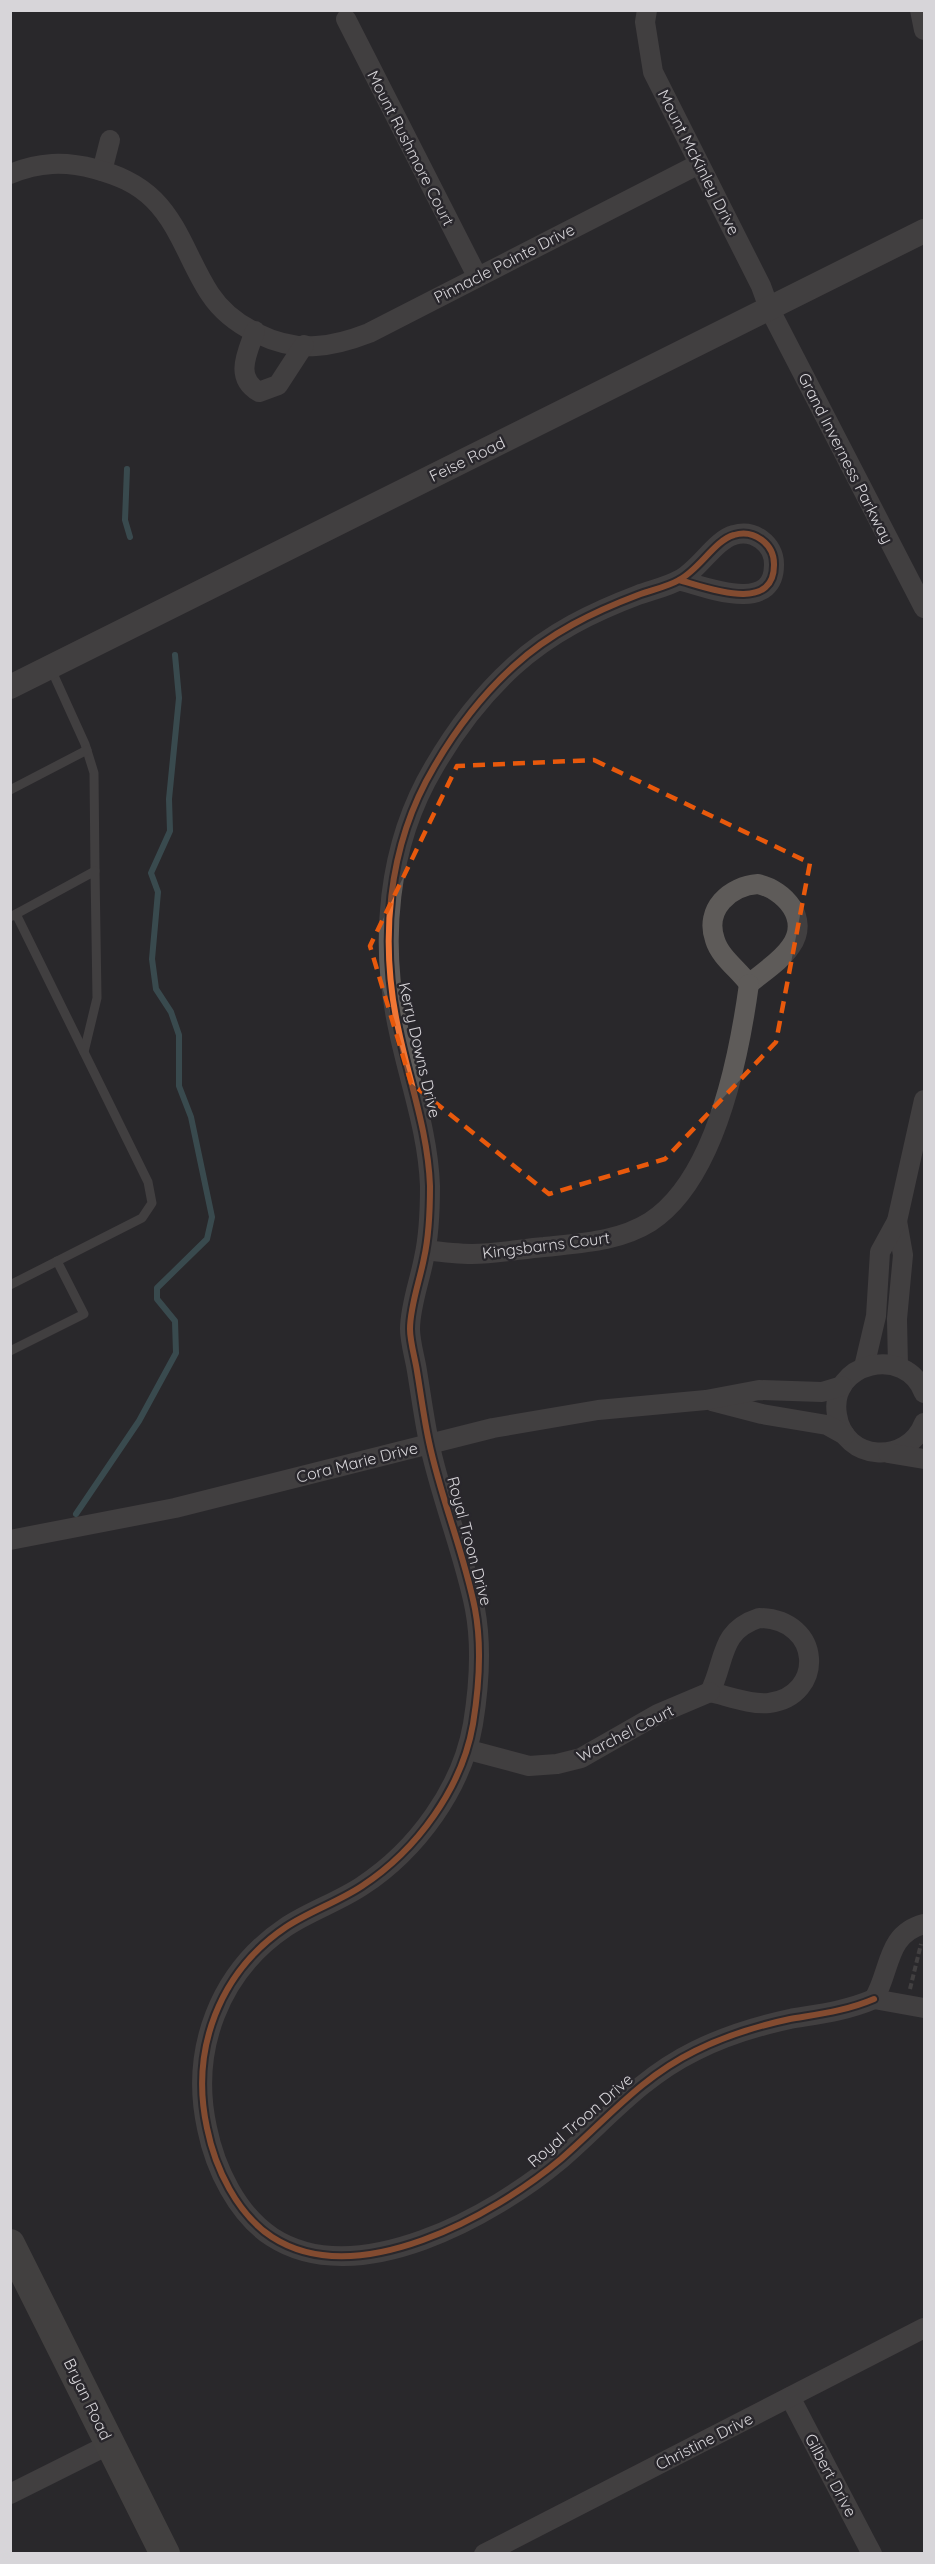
<svg xmlns="http://www.w3.org/2000/svg" width="935" height="2564" font-family="Quicksand,sans-serif">
<style>
.lines{fill:none;stroke-linecap:round;stroke-linejoin:round}
.stream{stroke:#4c7479;stroke-width:6}
.path{stroke:#5f5e5c;stroke-width:4;stroke-dasharray:6 3;stroke-linecap:butt}
.service{stroke:#5e5b59;stroke-width:9}
.minor{stroke:#5e5b59;stroke-width:20}
.tertiary{stroke:#5e5b59;stroke-width:24}
.primary{stroke:#605e59;stroke-width:30}
.cycleway-casing{stroke:#29272c;stroke-width:10}
.cycleway{stroke:#f07635;stroke-width:6}
.marked{fill:none;stroke:#e8590c;stroke-width:4.5;stroke-dasharray:12 8;stroke-linejoin:round}
.labels{text-anchor:middle;dominant-baseline:central;stroke-width:5;stroke-linejoin:round;paint-order:stroke}
.street-label{font-size:16px;fill:#d7d5d9;stroke:#29272c}
</style>
<rect width="100%" height="100%" fill="#29282b"/>
<g class="lines">
<g class="stream">
<path d="M127,469L125,520L130,537"/>
<path d="M76,1514L139,1421L176,1353L175,1321L157,1299V1288L207,1239L212,1217L191,1117L179,1086V1035L171,1012L156,989L152,959L158,892L151,873L170,831L169,799L179,698L175,655"/>
</g>
<path class="path" d="M910,1989L921,1944"/>
<g class="service">
<path d="M51,669L85,744L94,773L95,871"/>
<path d="M10,790L87,750"/>
<path d="M16,914L95,871L97,998L84,1052"/>
<path d="M10,917L16,914L148,1182L152,1203L142,1218L10,1285"/>
<path d="M10,1351L84,1314L57,1261"/>
</g>
<g class="minor">
<path d="M647,10L645,22L653,72L761,286L769,308L924,608"/>
<path d="M920,10L924,30"/>
<path d="M346,19L477,276"/>
<path d="M102,171L110,140"/>
<path d="M10,174C39,162 65,161 95,169C117,175 137,183 154,200C180,226 190,264 210,294C231,326 278,349 316,346C335,345 351,340 369,333L699,164"/>
<path d="M255,331C247,354 234,377 259,392L278,385L304,345"/>
<path d="M679,580C705,587 775,615 774,564C774,544 754,529 734,535C715,540 699,570 679,580C667,587 651,590 638,595C593,612 550,633 514,666C482,695 456,729 434,767C387,846 379,943 399,1032C410,1084 428,1132 430,1186C430,1210 429,1236 424,1258C420,1280 410,1306 410,1329C410,1342 415,1358 417,1371C421,1395 424,1419 429,1442C441,1499 464,1553 475,1609C482,1646 479,1687 473,1724C462,1788 417,1850 362,1886C338,1902 310,1911 286,1927C219,1972 190,2050 207,2128C215,2168 237,2214 272,2237C357,2292 493,2216 561,2159C606,2120 640,2078 695,2051C725,2036 757,2026 790,2019C819,2014 846,2011 874,1999"/>
<path d="M758,884C785,890 810,919 791,946C781,961 763,972 749,984C739,970 720,957 715,940C704,909 730,886 758,884Z"/>
<path d="M897,1221L903,1255L897,1319L898,1366"/>
<path d="M426,1250C441,1252 457,1254 472,1254C496,1254 521,1249 544,1247C580,1243 618,1242 650,1222C716,1179 739,1057 749,984"/>
<path d="M864,1367L876,1316L880,1252L897,1221L924,1100"/>
<path d="M924,1393C906,1344 828,1362 837,1415C844,1462 908,1465 924,1423"/>
<path d="M712,1401L762,1414L827,1425L845,1435"/>
<path d="M888,1453L924,1459"/>
<path d="M10,1540L175,1508L493,1428L598,1410L706,1400L759,1390L822,1392L842,1386"/>
<path d="M759,1618C823,1619 825,1696 769,1703C751,1705 728,1696 710,1692C726,1660 719,1631 759,1618Z"/>
<path d="M469,1750L529,1766L557,1764L581,1758L658,1714L710,1692"/>
<path d="M924,1924C886,1934 891,1970 874,1999L924,2008"/>
<path d="M790,2397L872,2554"/>
<path d="M10,2494L110,2444"/>
<path d="M484,2554L924,2328"/>
</g>
<path class="tertiary" d="M10,687L924,231"/>
<path class="primary" d="M10,2244L165,2554"/>
<g class="cycleway-casing">
<path id="cycleway" d="M679,580C705,587 775,615 774,564C774,544 754,529 734,535C715,540 699,570 679,580C667,587 651,590 638,595C593,612 550,633 514,666C482,695 456,729 434,767C387,846 379,943 399,1032C410,1084 428,1132 430,1186C430,1210 429,1236 424,1258C420,1280 410,1306 410,1329C410,1342 415,1358 417,1371C421,1395 424,1419 429,1442C441,1499 464,1553 475,1609C482,1646 479,1687 473,1724C462,1788 417,1850 362,1886C338,1902 310,1911 286,1927C219,1972 190,2050 207,2128C215,2168 237,2214 272,2237C357,2292 493,2216 561,2159C606,2120 640,2078 695,2051C725,2036 757,2026 790,2019C819,2014 846,2011 874,1999"/>
</g>
<use href="#cycleway" class="cycleway"/>
</g>
<path d="M0 0H935V2564H0ZM594,760L810,863L776,1042L665,1159L549,1194L411,1083L370,946L457,766Z" fill="#29282b" fill-opacity=".55" fill-rule="evenodd"/>
<path class="marked" d="M594,760L810,863L776,1042L665,1159L549,1194L411,1083L370,946L457,766Z"/>
<g class="labels">
<g class="street-label">
<text transform="translate(411 148) rotate(63)">Mount Rushmore Court</text>
<text transform="translate(699 162) rotate(63)">Mount McKinley Drive</text>
<text transform="translate(504 263) rotate(-27)">Pinnacle Pointe Drive</text>
<text transform="translate(846 458) rotate(63)">Grand Inverness Parkway</text>
<text transform="translate(467 459) rotate(-26)">Feise Road</text>
<text transform="translate(420 1050) rotate(77)">Kerry Downs Drive</text>
<text transform="translate(546 1245) rotate(-7)">Kingsbarns Court</text>
<text transform="translate(357 1462) rotate(-14)">Cora Marie Drive</text>
<text transform="translate(470 1541) rotate(75)">Royal Troon Drive</text>
<text transform="translate(625 1733) rotate(-27)">Warchel Court</text>
<text transform="translate(580 2120) rotate(-41)">Royal Troon Drive</text>
<text transform="translate(88 2399) rotate(64)">Bryan Road</text>
<text transform="translate(704 2441) rotate(-27)">Christine Drive</text>
<text transform="translate(831 2475) rotate(62)">Gilbert Drive</text>
</g>
</g>
<rect width="935" height="2564" fill="none" stroke="#d7d5d9" stroke-width="24"/>
</svg>
